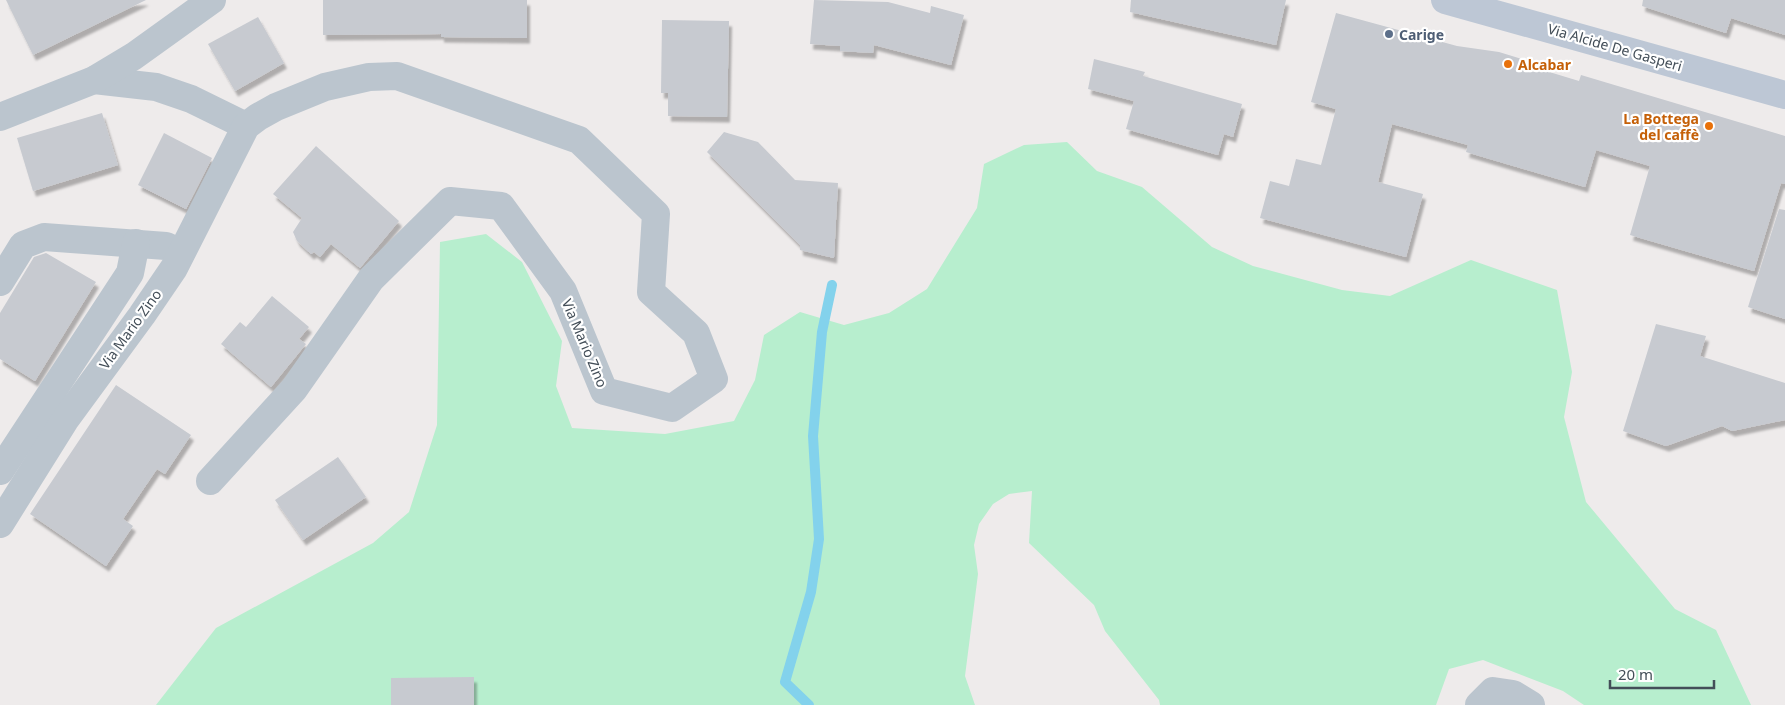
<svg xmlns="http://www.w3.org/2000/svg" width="1785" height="705" font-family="'Noto Sans',sans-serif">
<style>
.green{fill:#b7eece}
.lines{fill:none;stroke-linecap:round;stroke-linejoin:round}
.stream{stroke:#83d2ec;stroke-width:10}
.building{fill:#c7cad0;filter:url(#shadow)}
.street{stroke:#bbc5ce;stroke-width:28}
.secondary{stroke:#bdc7d5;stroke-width:28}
.service-dot{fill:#5c6f8a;stroke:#fff;stroke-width:2}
.food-dot{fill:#e8710a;stroke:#fff;stroke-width:2}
.labels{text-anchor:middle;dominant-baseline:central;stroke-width:4.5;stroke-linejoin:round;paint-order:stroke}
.service-label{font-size:14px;font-weight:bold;fill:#4e5e75;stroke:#fff;text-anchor:start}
.street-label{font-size:14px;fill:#434e58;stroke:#fff}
.food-label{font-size:14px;font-weight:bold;fill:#c56008;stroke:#fff;text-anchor:start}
</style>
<defs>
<filter id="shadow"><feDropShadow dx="3" dy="5.5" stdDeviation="1" flood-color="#0004"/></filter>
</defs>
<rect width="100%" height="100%" fill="#eeebeb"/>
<path class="green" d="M1067,142L1097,171L1142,187L1212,247L1253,266L1342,290L1390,296L1471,260L1557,290L1572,372L1564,417L1586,502L1675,609L1716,630L1751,705H1584L1563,691L1483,660L1449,669L1436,705H1160L1159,700L1105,631L1094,605L1029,543L1032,491L1009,494L993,504L979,524L974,545L978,574L965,676L975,705H156L216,628L373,543L409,512L437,425L440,242L486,234L522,262L562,341L556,386L572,428L665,434L734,421L755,380L764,335L800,312L844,325L889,313L927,289L977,208L984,164L1024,145Z"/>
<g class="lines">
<path class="stream" d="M809,705L785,682L811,592L819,539L813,436L822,332L832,285"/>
</g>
<g class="building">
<path d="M6,0H146L33,55Z"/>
<path d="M323,0H527V38L441,37V34L323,35Z"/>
<path d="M814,0L888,2L930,13L931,6L964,15L951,65L874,45L873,53L840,51V46L810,44Z"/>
<path d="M1131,0H1286L1276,45L1130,12Z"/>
<path d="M1643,0H1785V35L1731,18L1726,33L1642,6Z"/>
<path d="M1336,13L1457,46L1499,52L1525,60L1523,64L1579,81L1581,75L1785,136V184L1781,183L1754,271L1630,235L1650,166L1596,150L1585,187L1466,152L1468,145L1392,124L1378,182L1423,194L1406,257L1260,218L1270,181L1289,186L1296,159L1321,165L1336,109L1311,102Z"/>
<path d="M258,17L284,63L235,91L208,44Z"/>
<path d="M662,20L729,21L727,117L668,116V93H661Z"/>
<path d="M1094,59L1145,72L1143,76L1242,104L1233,137L1224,134L1218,155L1126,129L1134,101L1088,89Z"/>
<path d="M102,113L118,165L33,191L17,138Z"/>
<path d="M724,132L758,142L795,180L838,183L834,258L800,250V245L707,152Z"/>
<path d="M164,133L212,158L186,209L138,185Z"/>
<path d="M316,146L399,221L360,268L331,244L320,257L314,252L311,254L297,241L293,232L302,218L273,194Z"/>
<path d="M1779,209L1785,210V319L1748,307Z"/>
<path d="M46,253L96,282L35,381L0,359V313L34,257Z"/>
<path d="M272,296L309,327L299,339L306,344L271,387L221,344L240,322L246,327Z"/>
<path d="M1656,324L1706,336L1700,356L1785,383V420L1732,431L1722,426L1666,446L1623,431Z"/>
<path d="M116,385L191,435L165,474L157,469L123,519L133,526L106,566L30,514Z"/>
<path d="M338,457L366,497L303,540L275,500Z"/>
<path d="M474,677V705H391V678Z"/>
</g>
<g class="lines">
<g class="street">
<path d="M94,80L156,87L191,99L246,126"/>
<path d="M0,117L94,80L134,56L212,0"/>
<path d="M0,282L23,245L44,237L166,246L181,253"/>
<path d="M0,471L130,273L136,243"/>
<path d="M0,524L65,420L142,315L174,268L246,126L258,117L276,107L325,87L369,77L397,76L579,140L656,214L651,292L696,333L714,379L672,408L604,391L563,291L501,206L450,201L371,279L294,389L210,481"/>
<path d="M1479,705L1493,691L1513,694L1531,705"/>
</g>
<path class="secondary" d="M1445,0L1785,95"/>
</g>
<circle class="service-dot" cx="1389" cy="34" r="5"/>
<g class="food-dot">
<circle cx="1508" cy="64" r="5"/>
<circle cx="1709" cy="126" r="5"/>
</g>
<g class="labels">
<g class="service-label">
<text x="1399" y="34">Carige</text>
</g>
<g class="street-label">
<text transform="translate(1615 47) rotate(16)">Via Alcide De Gasperi</text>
<text transform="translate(130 329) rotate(-54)">Via Mario Zino</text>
<text transform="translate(585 343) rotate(67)">Via Mario Zino</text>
</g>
<g class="food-label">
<text x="1518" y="64">Alcabar</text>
<text x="1699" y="118" text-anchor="end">La Bottega<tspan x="1699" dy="16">del caffè</tspan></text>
</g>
</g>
<path d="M1610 680v8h104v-8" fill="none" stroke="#434e58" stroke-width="2.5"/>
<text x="1618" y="680" font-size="15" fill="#434e58" stroke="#ffffff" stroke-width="4" paint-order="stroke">20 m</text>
</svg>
